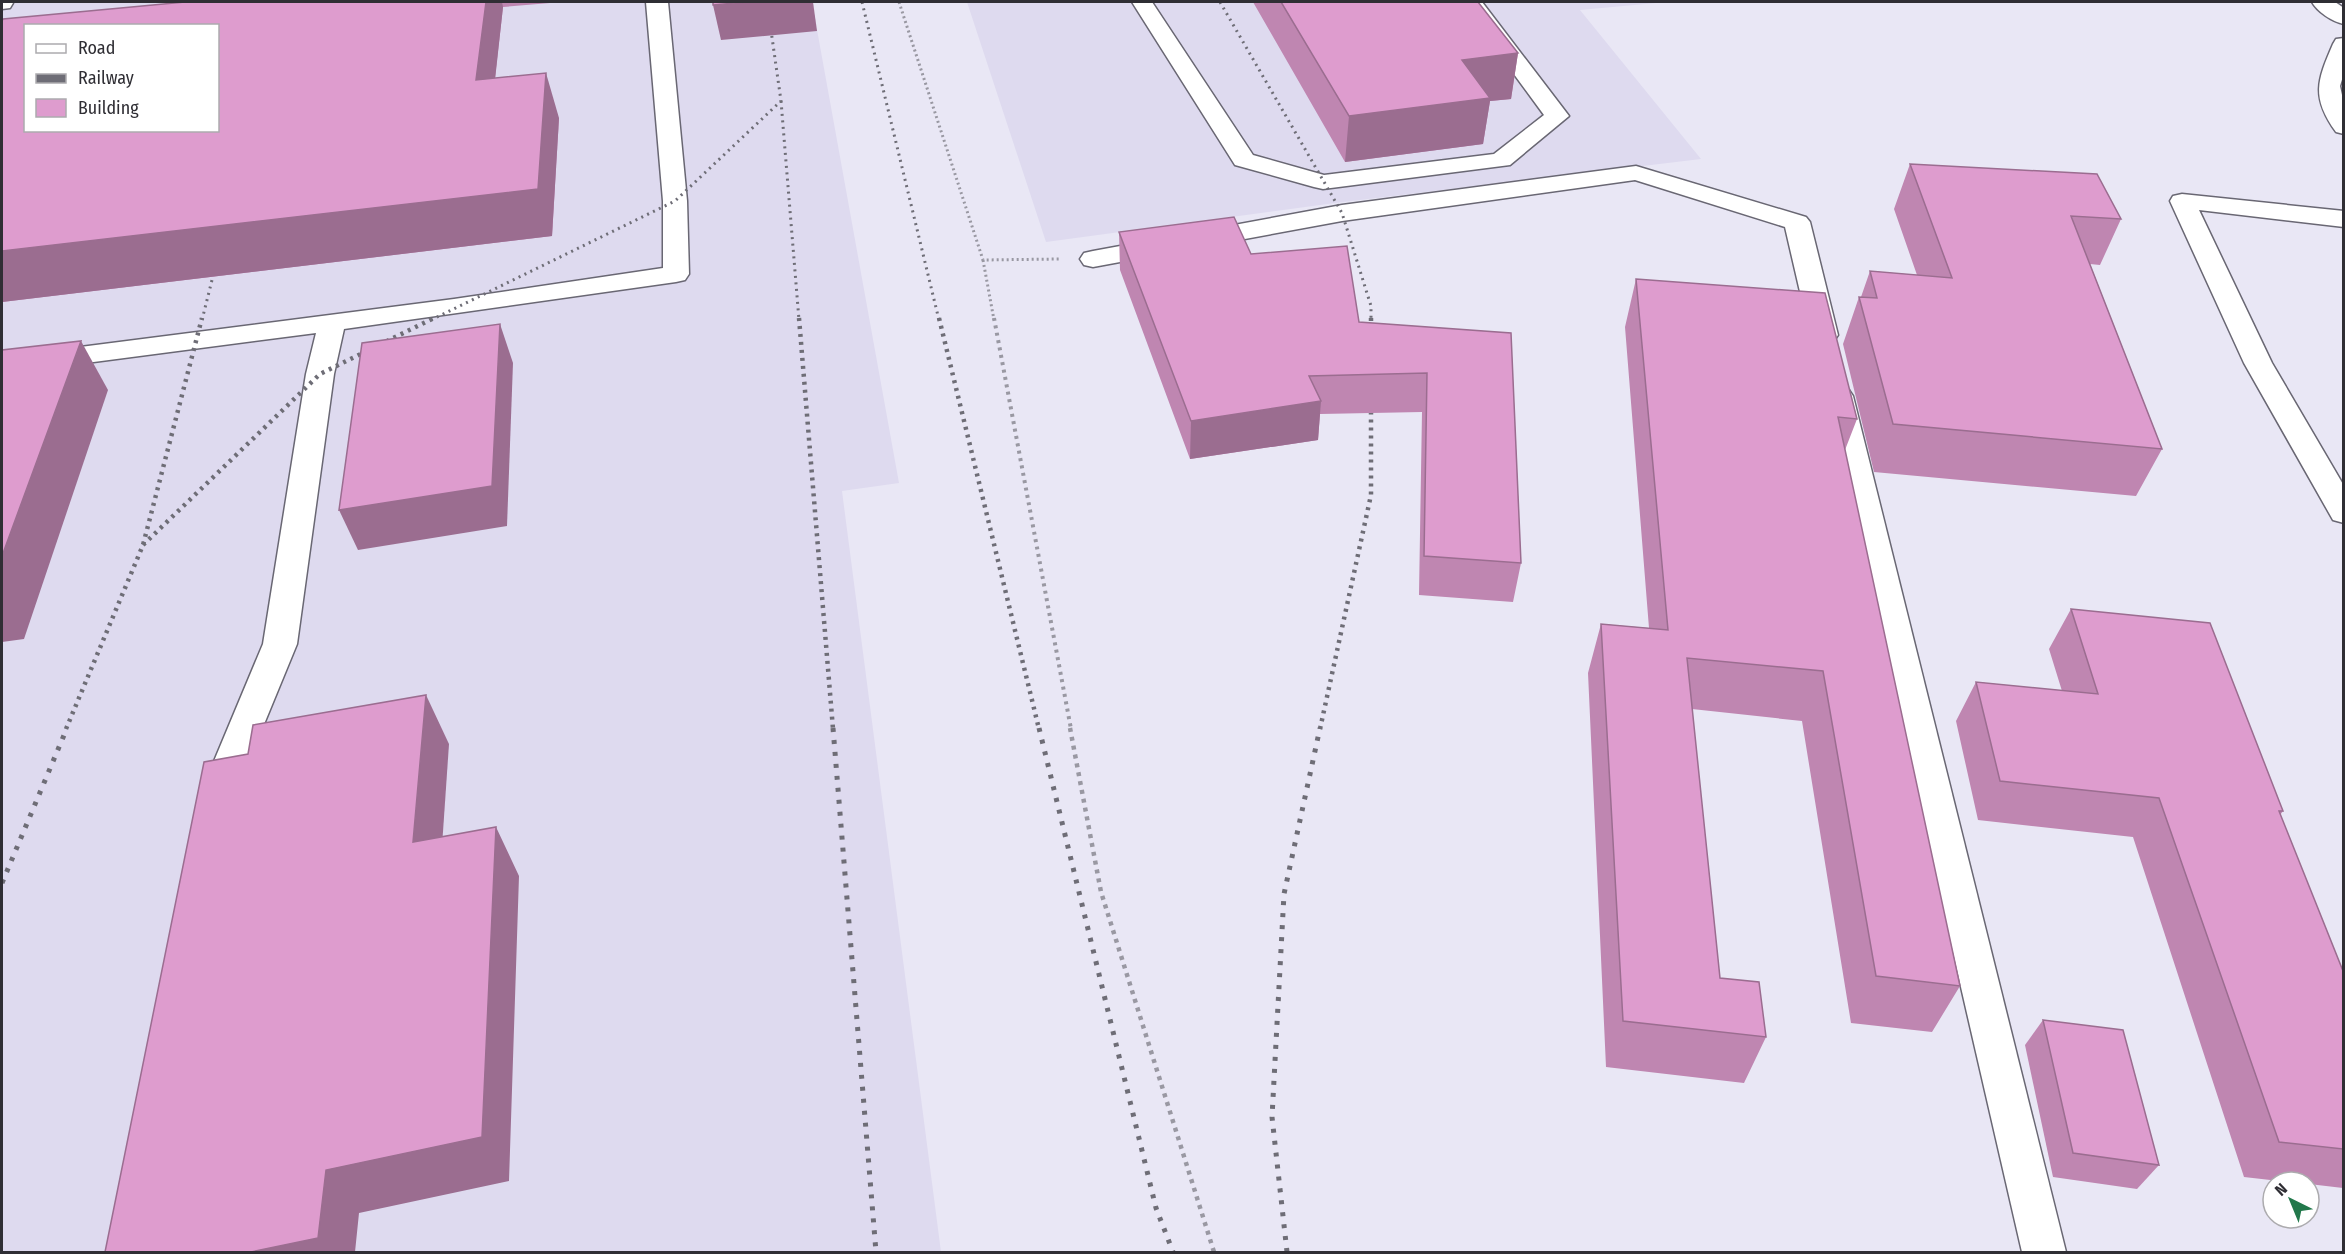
<svg xmlns="http://www.w3.org/2000/svg" width="2345" height="1254" font-family="'Fira Sans Condensed',sans-serif">
<style>
.built{fill:#dedaef;fill-rule:evenodd}
.lines{fill:none;stroke-linecap:round;stroke-linejoin:round}
.minor-casing{stroke:#696773;stroke-width:3}
.path-far2{stroke:#9998a2;stroke-width:3;stroke-dasharray:2 3;stroke-linecap:butt}
.path-far1{stroke:#9998a2;stroke-width:4;stroke-dasharray:3 4.5;stroke-linecap:butt}
.path{stroke:#9998a2;stroke-width:4.5;stroke-dasharray:4 5;stroke-linecap:butt}
.minor{fill:#fff;fill-rule:evenodd}
.rail-far2{stroke:#6e6d76;stroke-width:3;stroke-dasharray:2 4.5;stroke-linecap:butt}
.rail-far1{stroke:#6e6d76;stroke-width:4.5;stroke-dasharray:3 5;stroke-linecap:butt}
.rail{stroke:#6e6d76;stroke-width:5;stroke-dasharray:4 8;stroke-linecap:butt}
.wall{fill:#bf86b1}
.shaded-wall{fill:#9b6d90}
.building{fill:#de9cce;stroke:#9b6d90;stroke-width:1.5;fill-rule:evenodd}
</style>
<rect width="100%" height="100%" fill="#e9e7f5"/>
<g class="built">
<path d="M2,2H812L899,483L842,491L941,1252H2ZM26,26H218V130H26Z"/>
<path d="M967,2H1667L1580,10L1701,159L1335,203L1046,242Z"/>
</g>
<g class="lines">
<g class="minor-casing">
<g id="minor">
<path d="M2,2H12L13,3L10,8L2,9Z"/>
<path d="M646,2H668L687,201L689,274L685,280L676,282L344,329L334,374L297,644L230,807L217,811L204,807L199,797L263,644L306,374L316,333L2,374V357L454,299L663,268V201Z"/>
<path d="M1132,2H1152L1253,155L1324,175L1494,154L1544,115L1461,2H1482L1569,116L1510,165L1323,189L1314,187L1235,165Z"/>
<path d="M2312,2H2335L2344,8V24C2332,22 2317,11 2312,2Z"/>
<path d="M2344,38V73L2340,86L2344,104V134L2336,132C2311,97 2317,81 2333,44L2336,39Z"/>
<path d="M1636,166L1806,217L1810,222L1838,335L1834,341L1824,343L1814,341L1810,335L1785,227L1635,180L1342,221L1093,267L1084,265L1080,259L1084,253L1093,251L1342,205Z"/>
<path d="M2182,194L2344,211V227L2199,210L2272,363L2344,486V523L2333,520L2244,363L2170,201L2173,196Z"/>
<path d="M1839,387L1849,390L1853,396L2066,1252H2022L1825,396L1829,390Z"/>
</g>
</g>
<g class="path-far2">
<path d="M899,2L983,260L1059,259"/>
<path d="M983,260L994,320"/>
</g>
<path class="path-far1" d="M994,318L1071,729"/>
<path class="path" d="M1070,728L1101,892L1214,1252"/>
<use href="#minor" class="minor"/>
<g class="rail-far2">
<path d="M862,2L939,320"/>
<path d="M1220,2L1342,213L1371,306V320"/>
<path d="M781,101L799,320"/>
<path d="M202,320L213,276"/>
<path d="M431,320L675,201L781,101L767,2"/>
</g>
<g class="rail-far1">
<path d="M799,318L833,729"/>
<path d="M939,318L1039,729"/>
<path d="M1371,318V339"/>
<path d="M143,545L320,374L434,318"/>
<path d="M66,729L143,545L202,318"/>
<path d="M1320,729L1371,495V396"/>
</g>
<g class="rail">
<path d="M833,728L876,1252"/>
<path d="M1039,728L1156,1208L1173,1252"/>
<path d="M2,883L67,728"/>
<path d="M1287,1252L1272,1117L1284,894L1320,728"/>
</g>
</g>
<g class="wall">
<path d="M185,2H550V3L503,7L495,78L559,118L552,236L2,302V21Z"/>
<path d="M1253,2H1478L1518,53L1511,99L1490,101L1483,144L1345,162Z"/>
<path d="M1910,164L2121,219L2100,265L2090,264L2162,449L2136,496L1874,472L1843,344L1859,297H1861L1870,271L1917,275L1894,209Z"/>
<path d="M1119,232L1251,254L1359,322L1511,333L1521,563L1513,602L1419,595L1422,412L1320,414L1318,440L1190,459L1120,270Z"/>
<path d="M1636,279L1857,419L1845,450L1960,986L1932,1032L1851,1023L1802,721L1692,709L1720,978L1766,1037L1744,1083L1606,1067L1588,673L1601,624L1649,628L1625,327Z"/>
<path d="M2071,609L2283,811L2280,815L2343,971V1188L2309,1184V1182H2288L2244,1177L2133,837L1978,820L1956,721L1976,682L2062,691L2049,649Z"/>
<path d="M2043,1020L2159,1165L2137,1189L2053,1177L2025,1045Z"/>
</g>
<g class="shaded-wall">
<path d="M486,2H502L503,7L490,125L476,80Z"/>
<path d="M746,2H813L817,31L721,40L713,5Z"/>
<path d="M1518,53L1511,99L1490,101L1483,144L1345,162L1349,116L1462,60Z"/>
<path d="M546,73L559,118L552,236L2,302V251Z"/>
<path d="M500,324L513,363L507,526L358,550L339,510Z"/>
<path d="M81,341L108,390L24,639L2,642V556Z"/>
<path d="M1321,401L1318,440L1190,459L1191,421Z"/>
<path d="M426,695L449,744L439,890L413,842Z"/>
<path d="M496,827L519,876L509,1181L359,1213L355,1252H251L326,1170Z"/>
</g>
<g class="building">
<path d="M185,2H486L476,80L546,73L538,189L2,251V21L3,19ZM26,26H218V130H26Z"/>
<path d="M713,2H746L713,5Z"/>
<path d="M1281,2H1478L1518,53L1462,60L1490,98L1349,116Z"/>
<path d="M1910,164L2097,174L2121,219L2071,216L2162,449L1893,424L1859,297L1877,298L1870,271L1952,278Z"/>
<path d="M1234,217L1251,254L1347,246L1359,322L1511,333L1521,563L1424,556L1427,373L1309,376L1321,401L1191,421L1119,232Z"/>
<path d="M1636,279L1825,293L1857,419L1838,417L1960,986L1876,976L1823,671L1687,658L1720,978L1759,982L1766,1037L1623,1021L1601,624L1668,630Z"/>
<path d="M500,324L492,486L339,510L362,343Z"/>
<path d="M81,341L2,556V350Z"/>
<path d="M2071,609L2210,623L2283,811H2279L2343,971V1149L2279,1142L2159,798L2000,781L1976,682L2098,694Z"/>
<path d="M426,695L413,842L496,827L482,1137L326,1170L318,1238L251,1252H105L204,762L248,754L253,725Z"/>
<path d="M2043,1020L2123,1030L2159,1165L2073,1153Z"/>
</g>
<rect width="2345" height="1254" fill="none" stroke="#2f2e34" stroke-width="6"/>
<rect x="24" y="24" width="195" height="108" fill="#ffffff" stroke="#acabae" stroke-width="1.5"/>
<rect x="36" y="44" width="30" height="9" fill="#ffffff" stroke="#acabae" stroke-width="1.5"/>
<text x="78" y="54" font-size="18" fill="#2f2e34">Road</text>
<rect x="36" y="74" width="30" height="9" fill="#6e6d76" stroke="#acabae" stroke-width="1.5"/>
<text x="78" y="84" font-size="18" fill="#2f2e34">Railway</text>
<rect x="36" y="99" width="30" height="18" fill="#de9cce" stroke="#acabae" stroke-width="1.5"/>
<text x="78" y="114" font-size="18" fill="#2f2e34">Building</text>
<g transform="translate(2291 1200) rotate(317)"><circle r="28" fill="#ffffff" stroke="#acabae" stroke-width="1.5"/>
<path d="M0-4.5L10 22L0 15L-10 22Z" fill="#22784b"/>
<text y="-9" font-size="16" font-weight="bold" text-anchor="middle" fill="#2f2e34">N</text>
</g>
</svg>
